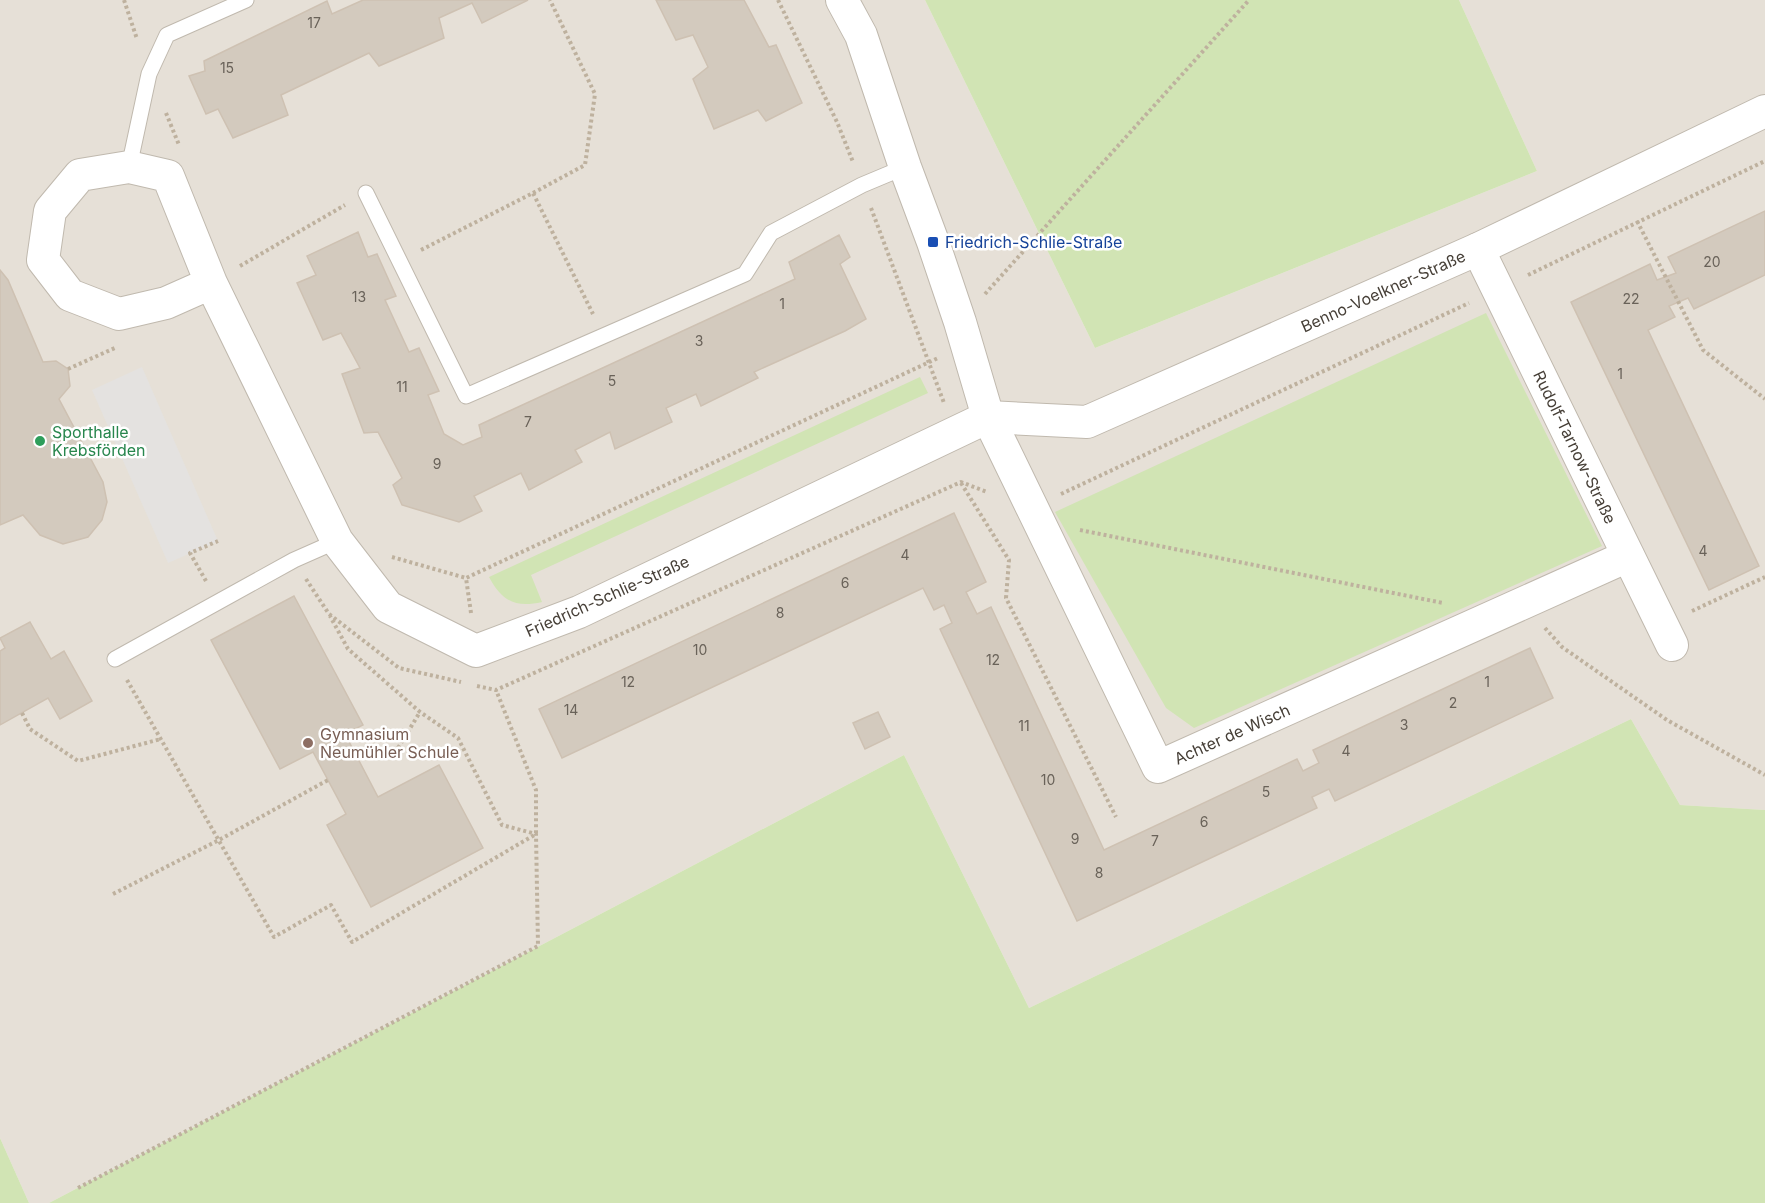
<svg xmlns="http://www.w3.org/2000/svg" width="1765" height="1203" font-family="Inter,sans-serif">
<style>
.residential{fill:#e6e0d7}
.green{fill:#d1e4b4}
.parking{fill:#e4e2e0}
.building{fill:#d3cabe;stroke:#cec1b2;stroke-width:1.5}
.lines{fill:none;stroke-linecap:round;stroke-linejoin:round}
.lane-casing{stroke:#c0b9ae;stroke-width:17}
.street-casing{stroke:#c0b9ae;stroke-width:34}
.path{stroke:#beb19e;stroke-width:4;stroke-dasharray:3 3;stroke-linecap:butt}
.lane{stroke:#fff;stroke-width:15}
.street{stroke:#fff;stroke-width:32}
.transit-dot{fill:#1a4fb4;stroke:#fff;stroke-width:2}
.leisure-dot{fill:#2e9e5b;stroke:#fff;stroke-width:2}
.education-dot{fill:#8d6e63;stroke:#fff;stroke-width:2}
.labels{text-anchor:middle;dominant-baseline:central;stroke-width:5;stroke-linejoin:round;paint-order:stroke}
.number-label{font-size:14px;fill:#696259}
.transit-label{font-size:16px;fill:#164399;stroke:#fff;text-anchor:start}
.street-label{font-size:16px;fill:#463f37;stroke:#fff}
.leisure-label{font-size:16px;fill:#27864d;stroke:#fff;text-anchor:start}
.education-label{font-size:16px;fill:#785e54;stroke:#fff;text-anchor:start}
</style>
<rect width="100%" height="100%" fill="#f3efe8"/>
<path class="residential" d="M0,0H925L1095,348L1537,171L1459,0H1765V810L1680,805L1631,719L1029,1008L904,755L49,1203H29L0,1138Z"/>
<g class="green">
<path d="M925,0H1459L1537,171L1095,348Z"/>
<path d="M1486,313L1602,546L1194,728L1166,708L1055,512Z"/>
<path d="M920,377L928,393L531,575L542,602C515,608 502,601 489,577Z"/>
<path d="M1631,719L1680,805L1765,810V1203H49L904,755L1029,1008Z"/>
<path d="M0,1138L29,1203H0Z"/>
</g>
<path class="parking" d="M142,367L218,541L168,563L92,390Z"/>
<g class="building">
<path d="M363,0H528L482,23L472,3L439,18L444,38L379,66L369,53L281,95L288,115L233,138L218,109L206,114L189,76L205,71L204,61L327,1L332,14Z"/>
<path d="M656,0H744L769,47L776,45L802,103L766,121L758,110L714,129L693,79L708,67L693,35L676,40Z"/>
<path d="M1765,211V275L1694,309L1688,298L1669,306L1675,317L1648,330L1759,566L1709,590L1571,302L1650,264L1657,280L1676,273L1668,257Z"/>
<path d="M358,232L368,257L377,254L396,296L385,300L409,352L419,348L439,391L428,395L444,434L463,445L482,437L479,425L795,279L789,262L839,235L850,257L840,264L866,319L845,331L754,372L758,378L701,406L696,394L666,408L672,422L615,449L610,432L575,450L582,462L529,490L521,473L474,496L482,511L459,522L402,505L393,485L402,478L378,432L364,433L342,374L360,368L341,333L323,340L297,283L316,275L307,256Z"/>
<path d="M0,270L8,280L43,362L56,361L68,369L70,386L59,399L103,482L107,502L102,520L88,537L63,544L40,535L23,515L0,525Z"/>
<path d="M954,513L986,582L966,592L977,614L991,607L1104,850L1297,759L1303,771L1319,763L1313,750L1530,648L1553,698L1335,801L1329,789L1312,797L1317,808L1077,921L940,629L952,623L944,605L934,610L923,588L562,758L539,709Z"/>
<path d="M294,596L363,725L345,734L378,797L439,765L483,848L371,907L327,825L346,814L313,752L280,769L211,640Z"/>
<path d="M30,622L51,659L64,651L92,701L60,719L48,698L0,725V651L5,648L0,638Z"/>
<path d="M878,712L890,737L865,749L853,723Z"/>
</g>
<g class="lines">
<g class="lane-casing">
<g id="lane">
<path d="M129,167L149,74L167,35L246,0"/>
<path d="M366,193L466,396L745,274L771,233L862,185L905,167"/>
<path d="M115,659L294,560L337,541"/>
</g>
</g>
<g class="street-casing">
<g id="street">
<path d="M842,0L861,35L905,167L933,242L960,322L988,417L1158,767L1628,556"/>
<path d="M1478,249L1672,645"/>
<path d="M211,283L166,303L119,314L70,295L43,260L50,211L80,175L129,167L168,176L211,283L337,541L388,607L476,651L579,612L988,417L1087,422L1478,249L1765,111"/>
</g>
</g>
<g class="path">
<path d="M124,0L137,39"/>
<path d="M778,0L837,122L853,162"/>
<path d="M166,113L179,145"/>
<path d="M533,193L585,165L595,94L550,0"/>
<path d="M871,208L944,403"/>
<path d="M1637,221L1703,350L1765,399"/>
<path d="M421,250L533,193L593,314"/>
<path d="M240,266L345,205"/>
<path d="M1528,275L1765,161"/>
<path d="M985,294L1249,0"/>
<path d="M68,369L117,347"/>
<path d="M961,483L1009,560L1006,598L1116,817"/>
<path d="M1061,494L1469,303"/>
<path d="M1080,530L1443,603"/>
<path d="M392,557L466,578"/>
<path d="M306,579L329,614L399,668L461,682"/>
<path d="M206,581L190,553L218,541"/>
<path d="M1692,611L1765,577"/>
<path d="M471,613L466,578L938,358"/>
<path d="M1545,628L1562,647L1667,720L1765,775"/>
<path d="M127,680L274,937L331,905L352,942L536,834V790L496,690"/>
<path d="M477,686L496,690L961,482L987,492"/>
<path d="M22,713L30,729L78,761L161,739"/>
<path d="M395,753L420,712"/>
<path d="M113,894L219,840L328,780"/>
<path d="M78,1188L538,946L536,834L502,825L458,738L420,712L348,649L330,616"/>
</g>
<use href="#lane" class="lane"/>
<use href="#street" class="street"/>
</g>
<rect class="transit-dot" x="927" y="236" width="12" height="12" rx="3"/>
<circle class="leisure-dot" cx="40" cy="441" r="6"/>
<circle class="education-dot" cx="308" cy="743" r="6"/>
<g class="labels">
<g class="number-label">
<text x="314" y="22">17</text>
<text x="227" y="67">15</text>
<text x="1712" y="261">20</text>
<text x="359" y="296">13</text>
<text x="1631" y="298">22</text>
<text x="782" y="303">1</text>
<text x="699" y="340">3</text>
<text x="1620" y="373">1</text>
<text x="612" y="380">5</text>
<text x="402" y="386">11</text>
<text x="528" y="421">7</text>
<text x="437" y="463">9</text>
<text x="1703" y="550">4</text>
<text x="905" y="554">4</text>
<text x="845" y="582">6</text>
<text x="780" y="612">8</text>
<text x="700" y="649">10</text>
<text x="993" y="659">12</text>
<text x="628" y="681">12</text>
<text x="1487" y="681">1</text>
<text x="1453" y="702">2</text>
<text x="571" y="709">14</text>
<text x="1404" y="724">3</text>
<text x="1024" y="725">11</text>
<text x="1346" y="750">4</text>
<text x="1048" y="779">10</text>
<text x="1266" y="791">5</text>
<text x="1204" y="821">6</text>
<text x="1075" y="838">9</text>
<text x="1155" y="840">7</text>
<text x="1099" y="872">8</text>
</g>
<g class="transit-label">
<text x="945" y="242">Friedrich-Schlie-Straße</text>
</g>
<g class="street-label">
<text transform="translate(1383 291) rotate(-24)">Benno-Voelkner-Straße</text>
<text transform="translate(1575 447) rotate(64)">Rudolf-Tarnow-Straße</text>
<text transform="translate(607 596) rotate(-24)">Friedrich-Schlie-Straße</text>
<text transform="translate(1232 734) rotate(-24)">Achter de Wisch</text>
</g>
<g class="leisure-label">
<text x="52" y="432">Sporthalle<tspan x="52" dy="18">Krebsförden</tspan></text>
</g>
<g class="education-label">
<text x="320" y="734">Gymnasium<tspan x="320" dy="18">Neumühler Schule</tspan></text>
</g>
</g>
</svg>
